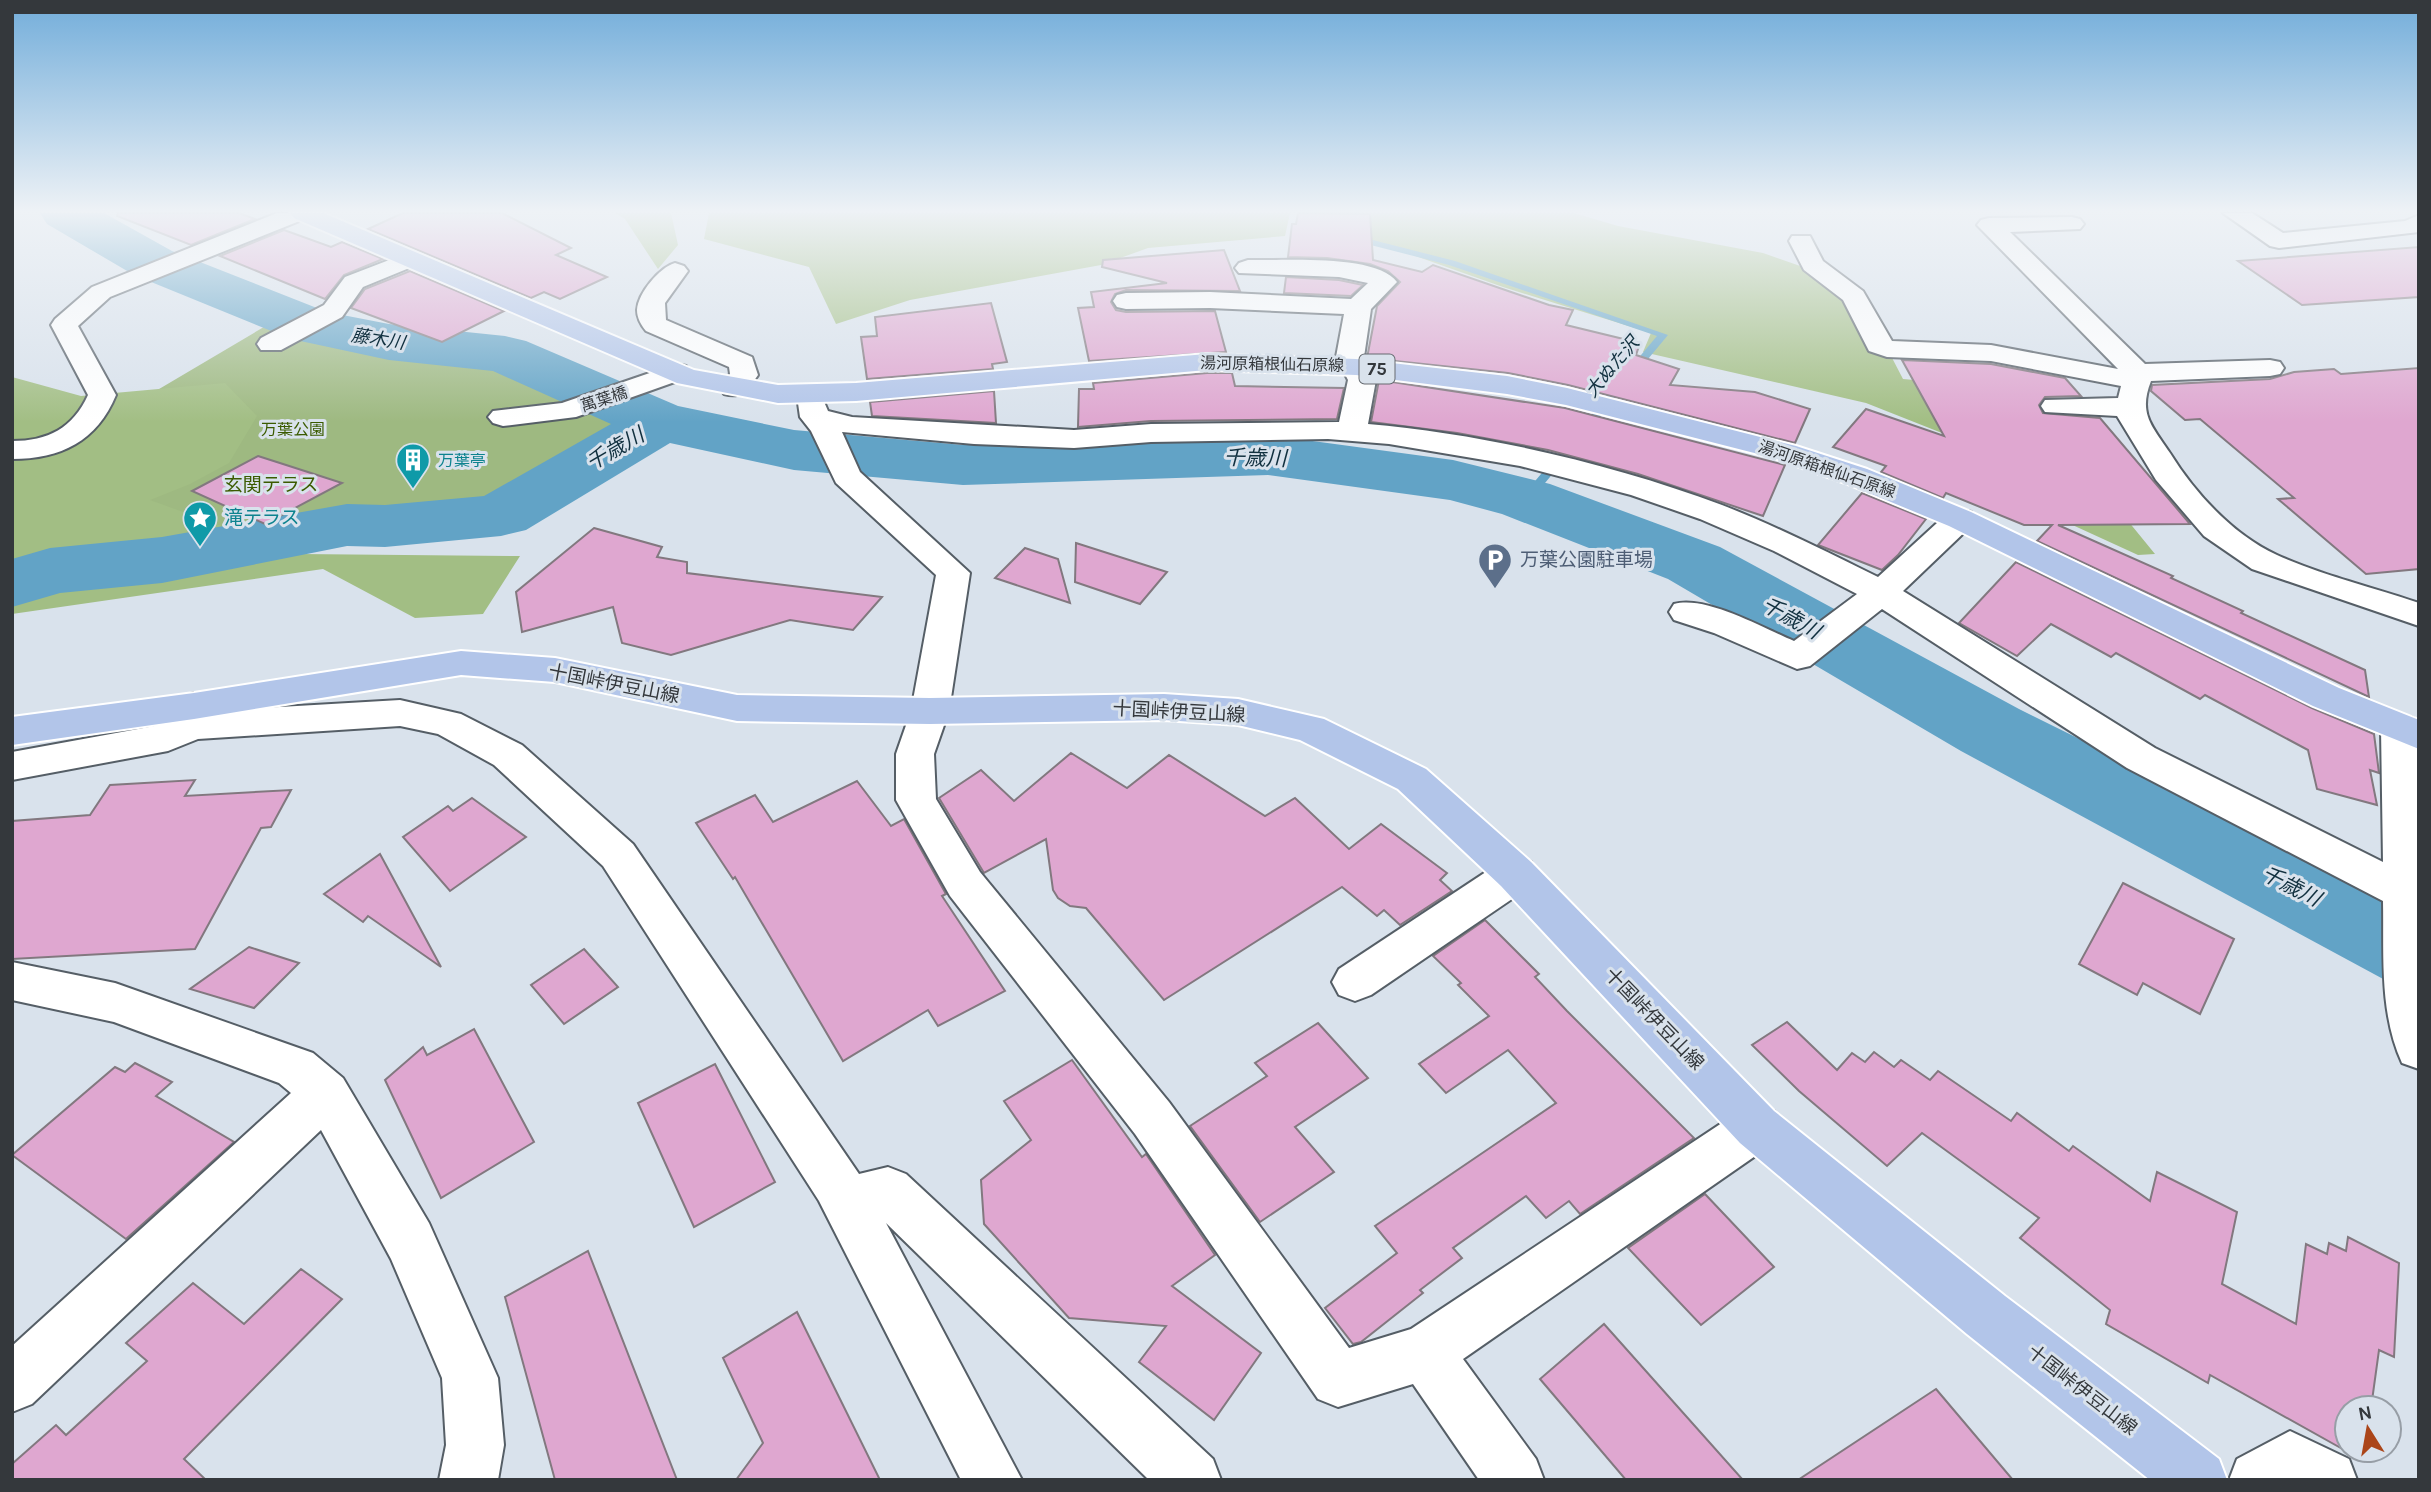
<svg xmlns="http://www.w3.org/2000/svg" width="2431" height="1492" font-family="Karla,'Noto Sans JP',sans-serif">
<style>
.green{fill:#9eb981}
.forest{fill:#a2be84}
.lines{fill:none;stroke-linecap:round;stroke-linejoin:round}
.stream{fill:#62a3c6;fill-rule:evenodd}
.river{fill:#62a3c6;fill-rule:evenodd}
.building{fill:#dfa7d0;stroke:#82787f;stroke-width:2}
.minor-casing{stroke:#555e66;stroke-width:4}
.major-casing{stroke:#fff;stroke-width:4}
.minor{fill:#fff;fill-rule:evenodd}
.major{fill:#b2c5e9;fill-rule:evenodd}
.labels{text-anchor:middle;dominant-baseline:central;stroke-width:6;stroke-linejoin:round;paint-order:stroke}
.far-street-label{font-size:16px;fill:#34383c;stroke:#d9e2ec}
.far-park-label{font-size:16px;fill:#3b5b00;stroke:#d9e2ec}
.far-culture-label{font-size:16px;fill:#0d838f;stroke:#d9e2ec;text-anchor:start}
.far-water-label{font-size:18px;font-style:italic;fill:#11303f;stroke:#d9e2ec}
.shield{fill:#d9e2ec;stroke:#666b71;stroke-width:2}
.shield-label{font-size:18px;font-weight:bold;fill:#34383c}
.park-label{font-size:19px;fill:#3b5b00;stroke:#d9e2ec}
.culture-label{font-size:19px;fill:#0d838f;stroke:#d9e2ec;text-anchor:start}
.service-label{font-size:19px;fill:#4e5e75;stroke:#d9e2ec;text-anchor:start}
.street-label{font-size:19px;fill:#34383c;stroke:#d9e2ec}
.water-label{font-size:21px;font-style:italic;fill:#11303f;stroke:#d9e2ec}
</style>
<rect width="100%" height="100%" fill="#d9e2ec"/>
<path class="green" d="M274,321L494,359L660,422L501,515L385,526L347,525L162,560L88,431Z"/>
<g class="forest">
<path d="M615,213H671L678,245L658,269L625,219Z"/>
<path d="M709,213H1290L1285,236L1148,248L1101,265L910,300L836,324L809,267L704,239Z"/>
<path d="M1355,213H1574L1618,226L1763,253L1803,267L1846,296L1890,354L1903,379L1983,386L2088,472L2155,554L2138,555L1983,484L1985,450L1866,403L1643,352L1651,333L1503,287L1359,236L1354,227Z"/>
<path d="M12,377L81,396L225,383L257,416L229,463L190,484L150,500L299,554L520,556L483,614L415,618L323,569L12,614Z"/>
</g>
<g class="lines">
<path class="stream" d="M1353,213H1361L1354,233L1357,236L1455,261L1668,335L1530,501L1526,502L1520,499L1657,336L1449,265L1351,240L1346,233Z"/>
<path class="river" d="M40,213H104L172,251L327,312L389,324L505,336L526,341L678,406L794,430L963,445L1268,435L1453,460L1550,484L1720,547L2019,709L2419,907V992L2385,980L1961,751L1668,579L1502,514L1450,500L1268,475L963,485L794,470L670,443L526,530L501,536L385,547L347,546L162,583L60,593L12,607V559L50,548L162,537L347,504L385,505L484,496L611,424L493,371L389,360L291,339L134,275L47,224Z"/>
</g>
<g class="building">
<path d="M118,213H239L255,219L191,245L117,216Z"/>
<path d="M403,213H502L571,248L556,255L607,277L560,299L544,292L531,298L368,229Z"/>
<path d="M1298,213L1370,214L1373,260L1422,272L1433,265L1549,305L1573,310L1566,325L1640,343L1636,355L1679,369L1670,385L1755,392L1810,409L1795,443L1568,385L1508,373L1367,358L1377,306L1400,282L1388,271L1370,264L1327,258L1288,257L1292,224H1296Z"/>
<path d="M284,230L331,247L342,242L383,259L344,275L325,299L220,256Z"/>
<path d="M2419,247V297L2302,305L2238,261Z"/>
<path d="M1224,250L1240,291L1126,290L1115,294L1111,302L1116,310L1126,312L1215,311L1226,352L1089,361L1078,308L1094,307L1091,292L1167,283L1102,267L1103,260Z"/>
<path d="M410,271L504,311L442,342L351,308L365,289Z"/>
<path d="M1286,277L1339,280L1363,285L1351,296L1284,293Z"/>
<path d="M991,303L1007,362L992,364L993,369L867,379L861,337L877,336L875,317Z"/>
<path d="M1902,360L1991,364L2065,378L2081,396L2045,397L2039,405L2043,413L2100,418L2190,524L2058,525L2173,576L2171,578L2243,611L2241,613L2365,670L2369,697L2037,541L2052,525H2024L1946,493L1943,498L1881,472L1886,466L1833,447L1866,409L1944,436Z"/>
<path d="M2419,368V569L2366,574L2278,499L2294,498L2200,419L2185,420L2151,391L2152,385L2270,379L2294,372L2334,369L2341,374Z"/>
<path d="M1207,373H1232L1235,386L1344,388L1337,419L1151,421L1078,427L1079,389H1094L1093,383Z"/>
<path d="M1379,380L1565,408L1785,465L1763,516L1638,474L1548,450L1457,433L1371,422Z"/>
<path d="M994,391L996,423L872,416L870,402Z"/>
<path d="M258,456L283,464L342,483L265,524L192,491Z"/>
<path d="M1862,493L1926,519L1898,555L1882,570L1818,545Z"/>
<path d="M594,528L662,547L657,557L687,562V573L882,597L853,630L790,620L671,655L622,643L613,607L522,632L516,592Z"/>
<path d="M1076,543L1167,572L1140,604L1075,582Z"/>
<path d="M1025,548L1058,559L1070,603L995,578Z"/>
<path d="M2016,562L2312,708L2374,734L2379,773L2370,770L2377,805L2317,789L2308,750L2205,695L2200,699L2116,653L2111,657L2051,624L2017,656L1959,623Z"/>
<path d="M1071,753L1127,788L1169,755L1265,816L1295,798L1349,849L1381,824L1447,873L1440,880L1452,891L1400,925L1384,910L1377,916L1342,887L1164,1000L1086,908L1070,906L1058,898L1053,890L1046,839L984,873L939,798L981,770L1014,801Z"/>
<path d="M195,780L185,796L291,790L271,827L261,828L195,949L12,959V821L90,815L110,785Z"/>
<path d="M857,781L891,826L904,819L946,894L942,896L1005,991L938,1026L928,1010L843,1061L735,877L733,879L696,823L755,795L773,822Z"/>
<path d="M472,798L526,837L450,891L403,837L448,806L453,811Z"/>
<path d="M380,854L441,967L368,916L363,922L324,894Z"/>
<path d="M2123,883L2234,939L2200,1014L2143,983L2137,995L2079,964Z"/>
<path d="M1485,920L1539,974L1535,977L1567,1011L1694,1138L1580,1214L1569,1201L1546,1218L1526,1196L1453,1248L1462,1258L1420,1290L1423,1293L1361,1342L1353,1344L1325,1308L1397,1253L1375,1226L1556,1103L1508,1050L1446,1093L1419,1064L1489,1016L1458,985L1461,983L1433,956Z"/>
<path d="M249,947L299,963L254,1008L190,989Z"/>
<path d="M584,949L618,987L564,1024L531,985Z"/>
<path d="M1787,1022L1837,1070L1852,1053L1865,1062L1874,1052L1894,1067L1901,1060L1930,1080L1938,1071L2011,1121L2017,1113L2069,1151L2073,1146L2150,1201L2157,1172L2237,1212L2222,1284L2296,1324L2306,1244L2327,1254L2329,1243L2346,1251L2348,1237L2399,1263L2394,1357L2379,1350L2371,1408H2347V1450H2365L2364,1461L2210,1375L2208,1383L2106,1324L2110,1310L2020,1238L2039,1218L1922,1133L1887,1166L1799,1091L1752,1045Z"/>
<path d="M1318,1023L1368,1078L1295,1127L1334,1172L1260,1222L1190,1126L1267,1076L1255,1063Z"/>
<path d="M474,1029L534,1142L441,1198L385,1080L423,1047L427,1055Z"/>
<path d="M1072,1060L1142,1157L1146,1154L1215,1255L1172,1286L1261,1353L1214,1420L1139,1362L1166,1326L1069,1318L984,1224L981,1180L1031,1140L1004,1101Z"/>
<path d="M135,1063L172,1082L156,1096L234,1142L126,1239L12,1155L115,1067L125,1072Z"/>
<path d="M715,1064L775,1182L694,1227L638,1103Z"/>
<path d="M1705,1194L1774,1267L1701,1325L1628,1248Z"/>
<path d="M588,1251L677,1480H555L505,1297Z"/>
<path d="M301,1269L342,1299L184,1459L206,1480H12V1464L56,1425L66,1435L147,1361L126,1343L193,1283L244,1324Z"/>
<path d="M797,1312L880,1480H736L763,1443L723,1358Z"/>
<path d="M1604,1324L1743,1480H1626L1540,1379Z"/>
<path d="M1936,1389L2013,1480H1798Z"/>
</g>
<g class="lines">
<g class="minor-casing">
<g id="minor">
<path d="M277,213H311L307,218L110,297L78,326L116,395C97,441 61,459 12,459V441C48,441 73,428 88,395L51,325L55,319L92,287Z"/>
<path d="M2223,213H2252L2283,233L2405,221L2419,215V232L2279,248L2270,246Z"/>
<path d="M2072,217L2080,219L2084,224L2080,229L2010,232L2145,364L2270,360L2280,362L2284,368L2280,374L2270,376L2151,381C2138,414 2152,426 2170,453C2195,493 2233,535 2277,555C2321,575 2372,587 2419,603V626L2252,569L2204,536L2156,480L2117,416L2045,412L2041,406L2045,400L2118,398L2121,386L1991,361L1887,357L1869,351L1843,300L1804,270L1789,241L1792,236H1810L1823,261L1863,291L1892,341L1991,345L2118,369L1977,225L1981,220L1989,218Z"/>
<path d="M410,252L419,254L422,259L419,264L363,287L342,317L281,350H261L257,344L261,338L324,305L345,277Z"/>
<path d="M1248,260C1281,261 1376,253 1397,282L1371,309L1364,357L1376,380L1368,424C1484,434 1613,464 1722,505C1776,526 1827,552 1878,577L1949,512L1960,509L1971,512L1976,519L1971,526L1903,591L2155,748L2383,862L2381,728L2387,718L2400,715L2413,718L2419,728V1069L2402,1063C2379,1013 2384,954 2383,901L2127,768L1882,609L1810,666L1797,669L1714,633L1674,620L1669,612L1674,604C1706,595 1763,628 1794,641L1857,594L1774,551L1700,519L1631,495L1520,466L1389,444L1328,439L1151,442L1074,448L974,444L842,432L860,472L970,573L949,711L934,754L936,799L980,872L1169,1102L1349,1348L1411,1329L1740,1111L1757,1104L1774,1111L1782,1127L1774,1143L1463,1359L1536,1459L1544,1480H1479L1413,1384L1338,1407L1318,1399L1135,1134L950,896L896,800V754L911,711L936,575L836,483L811,431L800,417L798,403L802,397L812,394L822,397L828,411L852,417L1074,430L1151,424L1339,422L1348,380L1336,357L1344,314L1210,308L1126,309L1117,307L1113,301L1117,295L1126,293L1210,292L1351,299L1368,283L1339,277L1239,273L1235,268L1239,263Z"/>
<path d="M675,263L684,266L688,271L665,303L666,320L752,357L758,375C748,389 743,399 724,394L720,388L730,374L729,367L646,331C641,325 637,318 637,310C638,293 660,267 675,263Z"/>
<path d="M676,364L686,366L690,372L686,378L576,417L503,426L493,423L488,417L493,411L562,403Z"/>
<path d="M194,693L207,697L212,711L400,700L461,714L522,745L633,844L859,1174L888,1167L906,1174L1213,1459L1221,1480H1149L886,1223L1022,1480H961L819,1201L603,866L494,765L438,734L400,726L198,739L168,751L12,780V752L160,725L174,719L181,697Z"/>
<path d="M1516,857L1531,862L1537,874L1531,886L1371,995L1355,1001L1339,995L1332,982L1339,969L1501,862Z"/>
<path d="M12,962L115,983L313,1053L343,1078L429,1223L498,1378L504,1445L498,1480H439L446,1445L442,1378L391,1259L321,1130L32,1404L12,1412V1346L291,1093L279,1083L114,1022L12,1000Z"/>
<path d="M2290,1431L2349,1459L2357,1480H2229L2237,1459Z"/>
</g>
</g>
<g class="major-casing">
<g id="major">
<path d="M290,213H323L694,370L778,385L856,383L1207,354L1356,359L1507,376L1567,388L1796,446L1867,469L1971,512L2339,688L2419,720V749L2313,706L1949,526L1845,483L1774,458L1566,405L1507,394L1356,375L1207,370L856,401L778,403L677,383L294,218Z"/>
<path d="M461,651L555,658L737,695L930,698L1164,694L1238,699L1324,719L1426,769L1531,862L1774,1111L2005,1296L2219,1459L2227,1480H2150L1967,1334L1740,1143L1501,886L1398,789L1300,740L1238,725L1164,720L930,724L737,721L555,682L461,675L194,719L12,745V717L194,693Z"/>
</g>
</g>
<use href="#minor" class="minor"/>
<use href="#major" class="major"/>
</g>
<linearGradient id="sky" x2="0" y2="1"><stop stop-color="#72adda"/><stop offset="0.5" stop-color="#eef2f6"/><stop offset="1" stop-color="#eef2f6" stop-opacity="0"/></linearGradient>
<rect width="2431" height="422" fill="url(#sky)"/>
<defs>
<g id="building-pin" transform="scale(1.75)"><path d="M0 17L-7.5 6A9.5 9.5 0 1 1 7.5 6Z" fill="#0f9aa8" stroke="#d9e2ec"/><path d="M-4-6H4V6H1V3H-1V6H-4ZM-2.5-4.3h1.7v1.8h-1.7ZM.8-4.3h1.7v1.8H.8ZM-2.5-1h1.7V.8h-1.7ZM.8-1h1.7V.8H.8Z" fill="#fff"/></g>
<g id="sight-pin" transform="scale(1.75)"><path d="M0 17L-7.5 6A9.5 9.5 0 1 1 7.5 6Z" fill="#0f9aa8" stroke="#d9e2ec"/><path d="M0-6L1.8-2.2L6-1.7L2.9 1.2L3.7 5.4L0 3.3L-3.7 5.4L-2.9 1.2L-6-1.7L-1.8-2.2Z" fill="#fff"/></g>
<g id="parking-pin" transform="scale(1.75)"><path d="M0 17L-7.5 6A9.5 9.5 0 1 1 7.5 6Z" fill="#5c6f8a" stroke="#d9e2ec"/><path d="M-3.5-5.5H1a3.5 3.5 0 0 1 0 7H-1V5.5H-3.5ZM-1-3.4V-.6H.8a1.4 1.4 0 0 0 0-2.8Z" fill="#fff"/></g>
</defs>
<g fill-rule="evenodd">
<use href="#building-pin" x="413" y="460"/>
<use href="#sight-pin" x="200" y="518"/>
<use href="#parking-pin" x="1495" y="560"/>
</g>
<g class="labels">
<g class="far-street-label">
<text transform="translate(1272 364) rotate(1)">湯河原箱根仙石原線</text>
<text transform="translate(604 399) rotate(-18)">萬葉橋</text>
<text transform="translate(1827 469) rotate(19)">湯河原箱根仙石原線</text>
</g>
<g class="far-park-label">
<text x="293" y="429">万葉公園</text>
</g>
<g class="far-culture-label">
<text x="438" y="460">万葉亭</text>
</g>
<g class="far-water-label">
<text transform="translate(378 339) rotate(9)">藤木川</text>
<text transform="translate(1612 367) rotate(-50)">大ぬた沢</text>
</g>
<rect class="shield" x="1359.5" y="354.5" width="35" height="29" rx="5"/>
<g class="shield-label">
<text x="1377" y="369">75</text>
</g>
<g class="park-label">
<text x="271" y="485">玄関テラス</text>
</g>
<g class="culture-label">
<text x="224" y="518">滝テラス</text>
</g>
<g class="service-label">
<text x="1520" y="560">万葉公園駐車場</text>
</g>
<g class="street-label">
<text transform="translate(614 684) rotate(11)">十国峠伊豆山線</text>
<text transform="translate(1179 712) rotate(3)">十国峠伊豆山線</text>
<text transform="translate(1654 1019) rotate(46)">十国峠伊豆山線</text>
<text transform="translate(2082 1390) rotate(38)">十国峠伊豆山線</text>
</g>
<g class="water-label">
<text transform="translate(615 449) rotate(-30)">千歳川</text>
<text transform="translate(1255 458) rotate(1)">千歳川</text>
<text transform="translate(1791 618) rotate(29)">千歳川</text>
<text transform="translate(2291 886) rotate(27)">千歳川</text>
</g>
</g>
<rect width="2431" height="1492" fill="none" stroke="#34383c" stroke-width="28"/>
<g transform="translate(2368 1429) rotate(349)"><circle r="33" fill="#d9e2ec" stroke="#979ea6" stroke-width="2"/>
<path d="M0-5L12 26L0 18L-12 26Z" fill="#ab4519"/>
<text y="-10" font-size="19" font-weight="bold" text-anchor="middle" fill="#34383c">N</text>
</g>
</svg>
